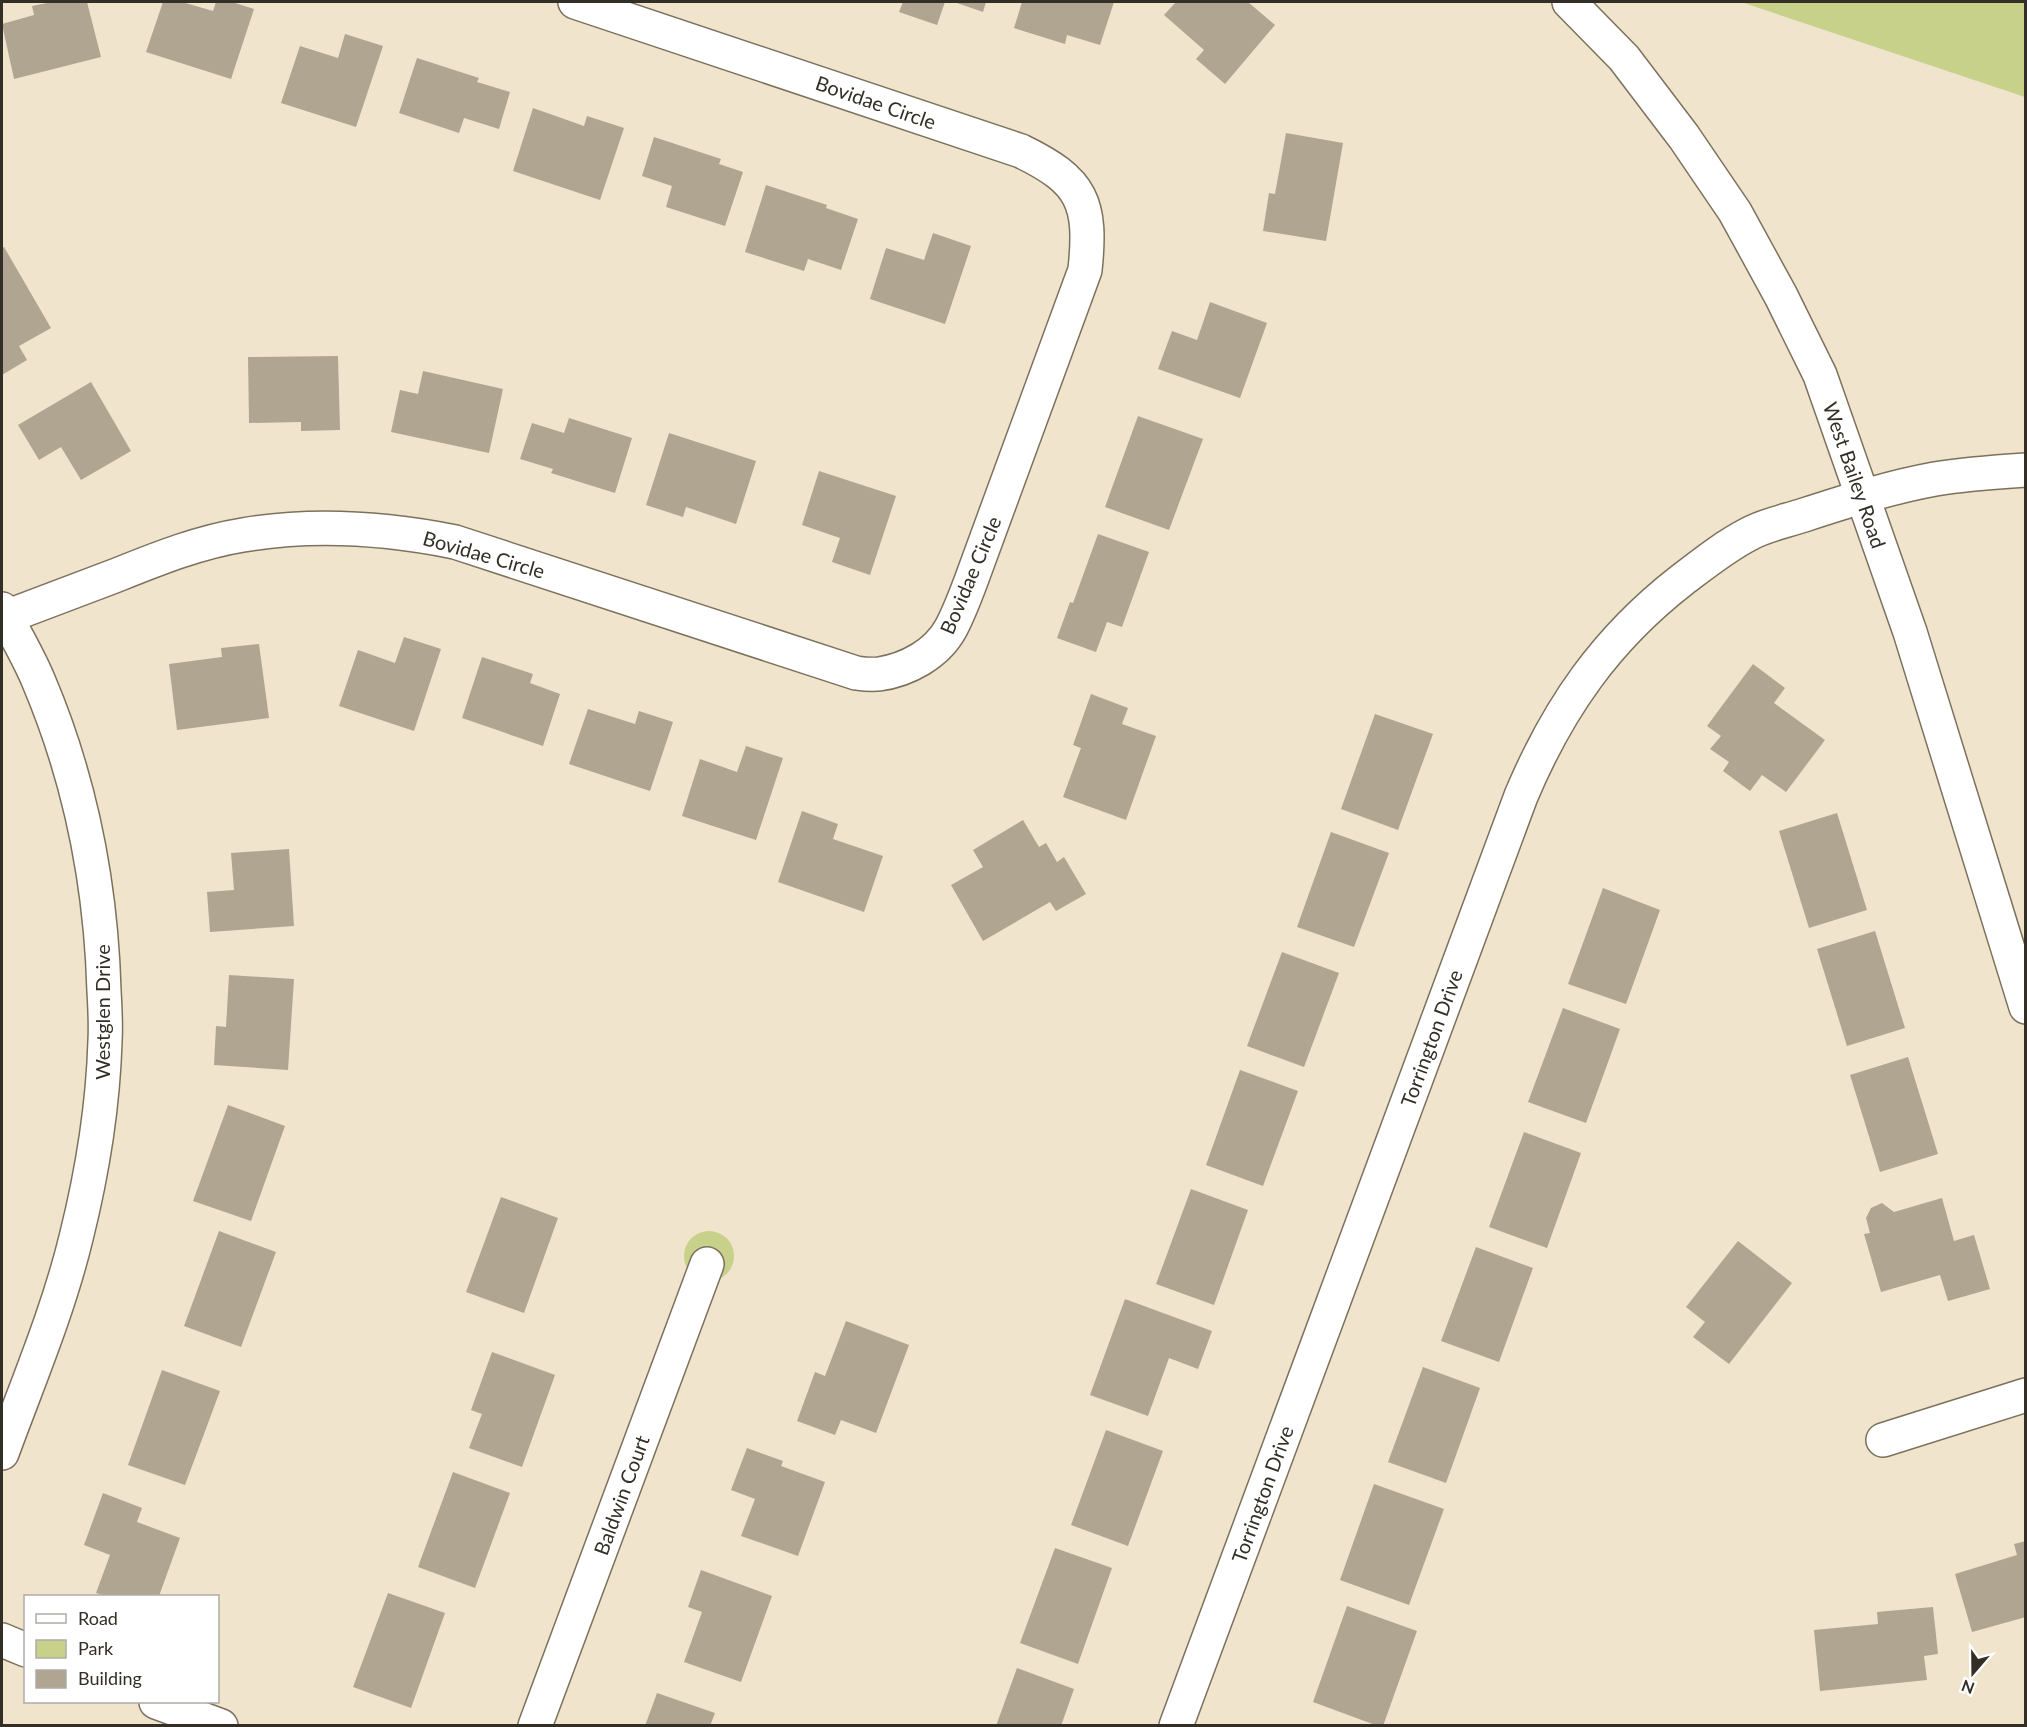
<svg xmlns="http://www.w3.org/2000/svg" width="2027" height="1727" font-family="Lato,sans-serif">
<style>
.green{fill:#c7d18a}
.building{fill:#b0a590}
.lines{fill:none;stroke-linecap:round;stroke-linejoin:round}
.street-casing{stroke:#7c715d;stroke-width:36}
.street{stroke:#fff;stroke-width:33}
.labels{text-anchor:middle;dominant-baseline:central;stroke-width:6;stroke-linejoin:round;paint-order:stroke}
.street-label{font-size:20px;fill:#332f26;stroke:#fff}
</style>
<rect width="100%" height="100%" fill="#f0e4cd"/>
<g class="green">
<path d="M1741,2H2025V97Z"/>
<circle cx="709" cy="1256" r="25"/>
</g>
<g class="building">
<path d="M52,2H87L101,57L14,79L2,24L34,15L32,6Z"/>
<path d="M163,2H182L213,11L216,2H232L254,9L231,79L146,52Z"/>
<path d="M903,2H945L937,25L899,12Z"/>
<path d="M954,2H986L983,12Z"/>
<path d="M1022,2H1114L1100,45L1067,35L1065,44L1014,28Z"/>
<path d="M1176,2H1248L1275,25L1225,84L1196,59L1204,50L1164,15Z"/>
<path d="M345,34L383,46L356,127L281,103L300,46L338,58Z"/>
<path d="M417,58L479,78L477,82L510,92L499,129L464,118L459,133L399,113Z"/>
<path d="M533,108L584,126L587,116L624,128L600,200L513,171Z"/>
<path d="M1286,133L1343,143L1326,241L1263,231L1269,193L1275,194Z"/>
<path d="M654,137L721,159L719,164L743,172L725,226L666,207L672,186L642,176Z"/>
<path d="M766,185L827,205L826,208L858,219L841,270L808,259L804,271L745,252Z"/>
<path d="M933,233L971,246L945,324L870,299L886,248L924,260Z"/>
<path d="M4,247L51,328L19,346L27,360L2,375V248Z"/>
<path d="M1210,302L1267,323L1240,398L1158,369L1172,331L1197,340Z"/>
<path d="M338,356L340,430L301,431V422L249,423L248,357Z"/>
<path d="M423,371L503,389L489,453L391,432L400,390L418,394Z"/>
<path d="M91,382L131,451L81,480L61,447L39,460L18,425Z"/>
<path d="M1138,416L1203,439L1169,530L1105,507Z"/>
<path d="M569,418L632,438L615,493L551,473L553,469L520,459L532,423L564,433Z"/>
<path d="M669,433L756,461L736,524L686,507L683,517L646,505Z"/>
<path d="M819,471L896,496L870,575L832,562L840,538L802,525Z"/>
<path d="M1098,534L1149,552L1122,627L1107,622L1096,652L1057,638L1070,602L1073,603Z"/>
<path d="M404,637L441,649L414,731L339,706L358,650L395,663Z"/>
<path d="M259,644L269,718L177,730L169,664L222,657L221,648Z"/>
<path d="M482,657L533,674L530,683L560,694L543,746L462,718Z"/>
<path d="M1753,664L1785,688L1774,703L1825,740L1786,792L1762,775L1750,791L1723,771L1729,762L1710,749L1721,736L1707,726Z"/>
<path d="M1091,694L1128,708L1122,724L1156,736L1126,820L1063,797L1081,748L1073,745Z"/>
<path d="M588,709L635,724L639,711L673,722L650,791L569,764Z"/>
<path d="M1375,714L1433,734L1398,830L1341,809Z"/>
<path d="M746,746L783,758L756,840L682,816L700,759L737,772Z"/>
<path d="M802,811L838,824L833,839L883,856L864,912L778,882Z"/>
<path d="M1837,813L1867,910L1809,928L1779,831Z"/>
<path d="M1023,820L1039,847L1046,843L1057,862L1064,857L1086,894L1056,911L1050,902L983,941L951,885L983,867L973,850Z"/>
<path d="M1331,832L1389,853L1354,947L1297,927Z"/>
<path d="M289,849L294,926L210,932L207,892L234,890L231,853Z"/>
<path d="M1603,888L1660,910L1626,1004L1568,984Z"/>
<path d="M1875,931L1905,1028L1847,1046L1817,949Z"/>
<path d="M1282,952L1339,973L1304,1067L1247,1046Z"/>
<path d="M229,975L294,979L288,1070L214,1065L216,1026L226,1027Z"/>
<path d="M1563,1008L1620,1029L1586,1123L1528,1102Z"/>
<path d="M1908,1057L1938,1154L1880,1172L1850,1075Z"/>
<path d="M1240,1070L1298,1091L1263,1186L1206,1165Z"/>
<path d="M228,1105L285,1126L251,1221L193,1201Z"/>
<path d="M1524,1132L1581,1153L1547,1248L1489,1227Z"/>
<path d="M1191,1189L1248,1210L1214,1305L1156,1284Z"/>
<path d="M501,1197L558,1218L524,1313L466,1292Z"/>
<path d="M1942,1198L1954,1241L1974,1235L1990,1289L1948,1301L1940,1275L1881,1292L1864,1234L1870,1233L1866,1218L1871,1208L1882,1203L1894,1212Z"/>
<path d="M219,1231L276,1252L241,1347L184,1326Z"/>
<path d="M1738,1241L1792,1283L1729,1364L1693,1337L1705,1322L1686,1307Z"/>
<path d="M1476,1247L1533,1268L1499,1362L1441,1341Z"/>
<path d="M1125,1299L1212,1331L1198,1369L1169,1358L1148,1416L1090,1395Z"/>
<path d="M846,1321L909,1345L876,1433L841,1420L835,1435L797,1421L815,1372L825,1376Z"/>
<path d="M492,1352L555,1375L522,1467L469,1448L482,1414L471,1410Z"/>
<path d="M1423,1367L1480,1388L1446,1483L1388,1462Z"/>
<path d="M162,1370L220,1391L185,1485L128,1465Z"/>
<path d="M1106,1430L1163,1451L1128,1546L1071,1525Z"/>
<path d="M747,1448L783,1461L781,1466L825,1482L798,1556L741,1536L755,1499L731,1490Z"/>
<path d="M453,1472L510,1493L475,1588L418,1567Z"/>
<path d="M1374,1484L1444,1509L1409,1605L1340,1580Z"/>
<path d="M103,1493L142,1508L137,1522L180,1538L159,1596H106L96,1593L110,1555L84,1545Z"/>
<path d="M2026,1541V1617L1972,1632L1955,1574L2017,1555L2014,1544Z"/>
<path d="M1055,1548L1112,1568L1078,1664L1020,1643Z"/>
<path d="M701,1570L772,1596L741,1682L684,1662L702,1612L688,1607Z"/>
<path d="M388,1593L445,1613L411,1708L353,1687Z"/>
<path d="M1347,1606L1417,1631L1383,1726H1378L1313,1702Z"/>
<path d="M1933,1607L1938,1654L1924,1656L1927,1680L1820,1691L1814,1630L1878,1624L1877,1612Z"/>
<path d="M1017,1668L1074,1689L1061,1726H996Z"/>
<path d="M657,1693L715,1713L710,1726H645Z"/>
</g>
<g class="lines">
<g class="street-casing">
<g id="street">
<path d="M1569,2L1624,58L1684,137L1735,212L1781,296L1820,375L1910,632L2026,1007"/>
<path d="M2,609C14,633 29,657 39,682C80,779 101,885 104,991C105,1008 106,1024 105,1041C103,1107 92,1174 76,1238C58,1312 28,1382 2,1453"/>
<path d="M6,617C43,603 80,589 117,575C157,559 199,542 243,535C314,523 385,528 455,542L856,673C863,674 871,675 879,674C907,670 937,654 951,628C959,613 965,597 971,581L1085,270C1092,203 1083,181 1021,151L575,2"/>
<path d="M1883,1440L2026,1395"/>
<path d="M2,1640L26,1650"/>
<path d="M156,1702L221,1726"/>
<path d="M535,1726L707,1264"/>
<path d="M1176,1726L1521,796C1558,708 1606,639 1682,580C1703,564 1724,547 1749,534C1765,525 1786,521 1804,515C1847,501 1891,487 1935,479C1965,474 1995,472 2026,470"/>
</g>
</g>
<use href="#street" class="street"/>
</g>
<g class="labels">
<g class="street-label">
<text transform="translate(876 102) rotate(19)">Bovidae Circle</text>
<text transform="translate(1855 475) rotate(71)">West Bailey Road</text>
<text transform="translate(484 554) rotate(16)">Bovidae Circle</text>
<text transform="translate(970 575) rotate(-67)">Bovidae Circle</text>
<text transform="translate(102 1012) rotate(-90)">Westglen Drive</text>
<text transform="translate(1431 1038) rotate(-70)">Torrington Drive</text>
<text transform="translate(1262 1494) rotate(-70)">Torrington Drive</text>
<text transform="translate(621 1495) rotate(-70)">Baldwin Court</text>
</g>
</g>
<rect width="2027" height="1727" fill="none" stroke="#332f26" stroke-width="6"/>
<rect x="24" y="1595" width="195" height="108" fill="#ffffff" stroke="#adaca8" stroke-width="1.5"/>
<rect x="36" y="1614" width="30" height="9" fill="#ffffff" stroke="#adaca8" stroke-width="1.5"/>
<text x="78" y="1625" font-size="18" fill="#332f26">Road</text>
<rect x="36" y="1640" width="30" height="18" fill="#c7d18a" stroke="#adaca8" stroke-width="1.5"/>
<text x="78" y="1655" font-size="18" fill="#332f26">Park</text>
<rect x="36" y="1670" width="30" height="18" fill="#b0a590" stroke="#adaca8" stroke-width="1.5"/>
<text x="78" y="1685" font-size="18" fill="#332f26">Building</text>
<g transform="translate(1973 1673) rotate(200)" stroke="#ffffff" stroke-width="4.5" paint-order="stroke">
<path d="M0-4.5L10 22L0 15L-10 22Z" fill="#332f26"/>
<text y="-9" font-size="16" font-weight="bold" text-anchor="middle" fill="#332f26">N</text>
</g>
</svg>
